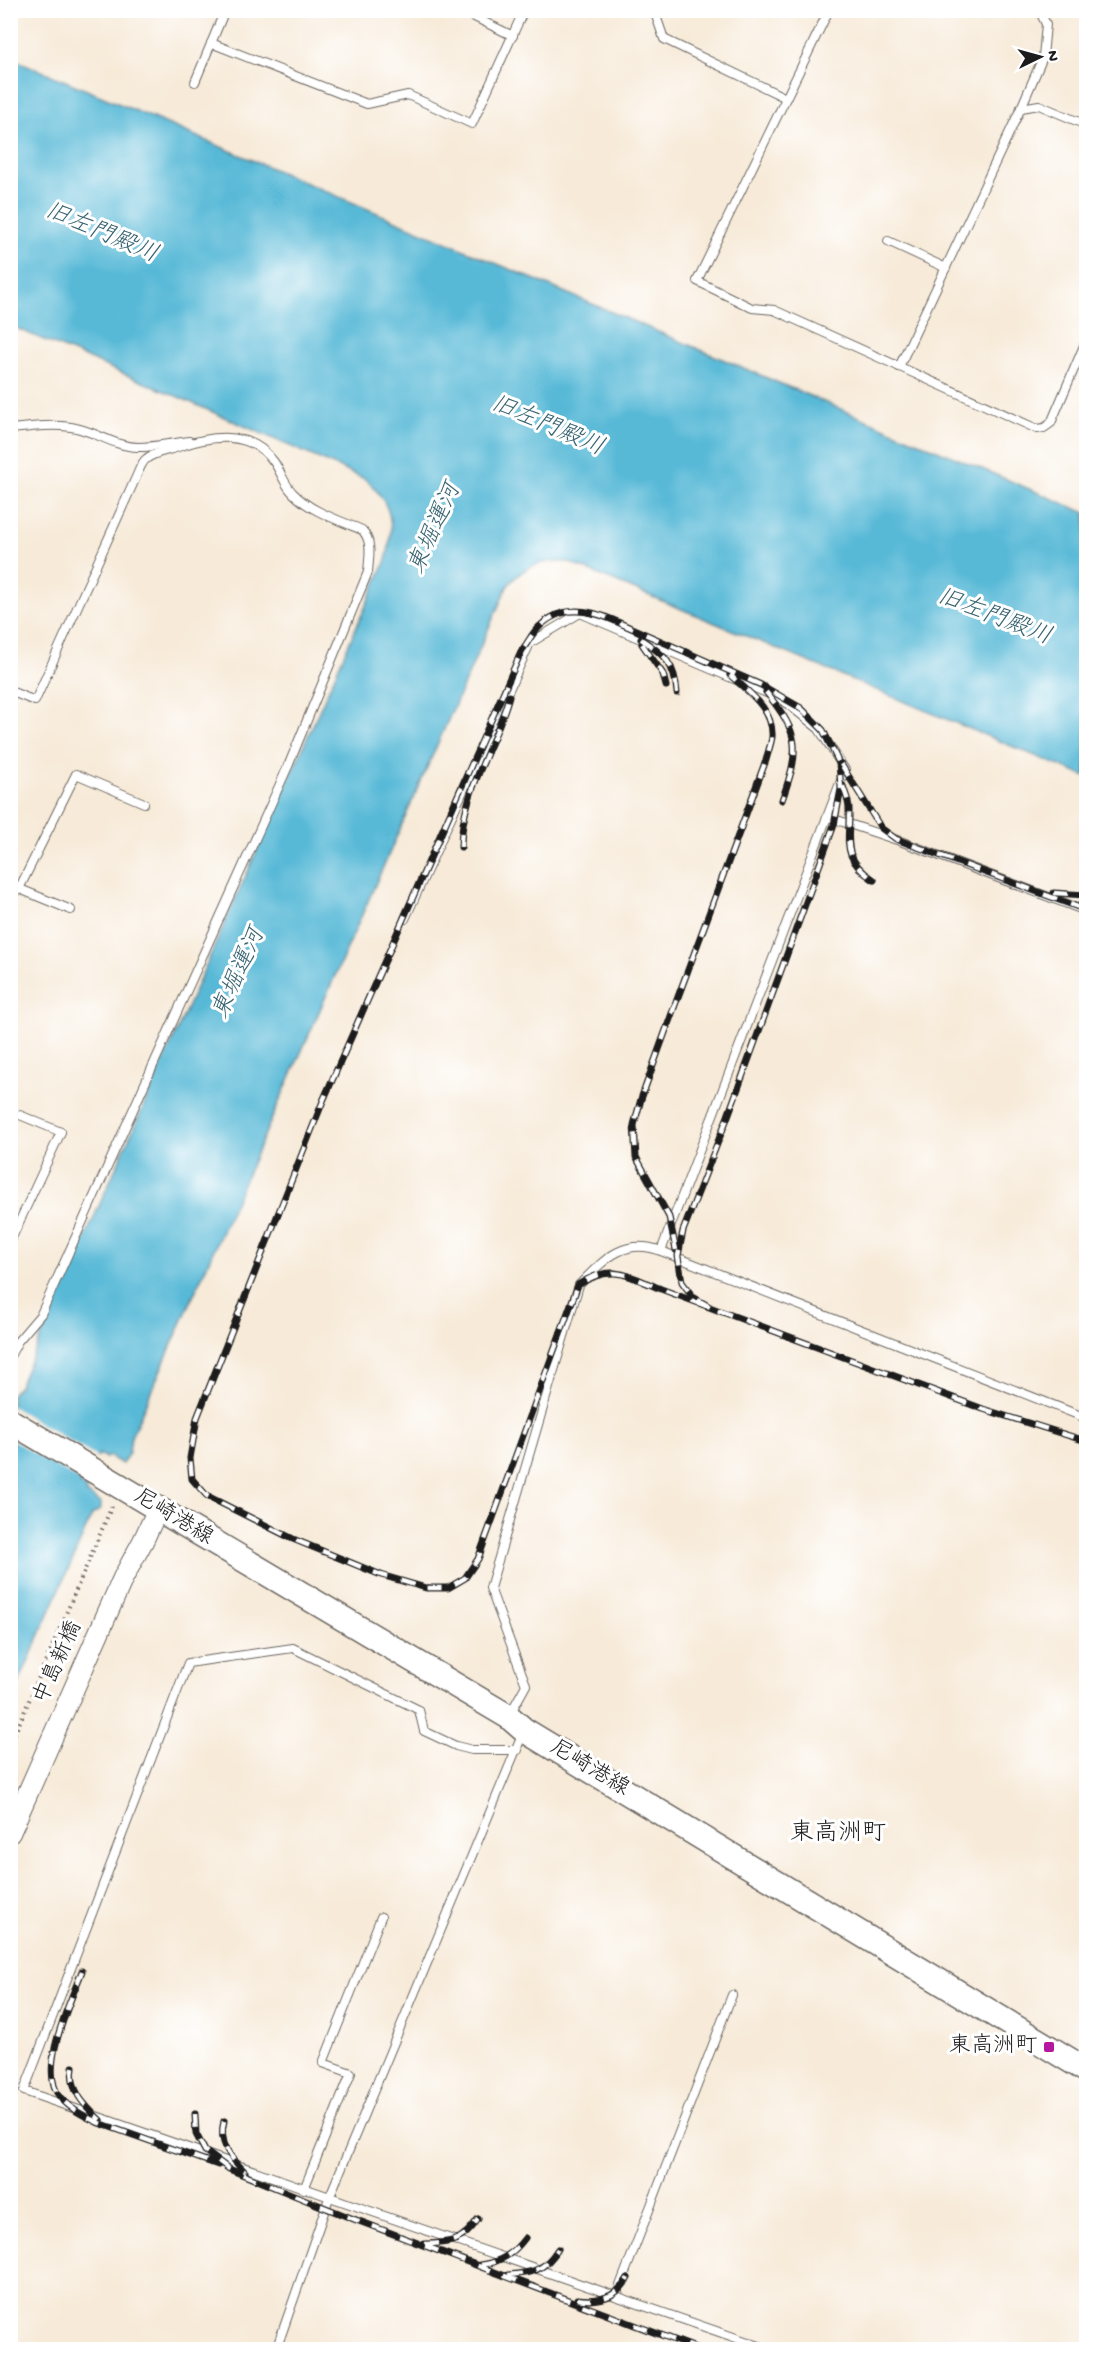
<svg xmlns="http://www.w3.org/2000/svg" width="1097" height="2360" font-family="'Gochi Hand','Klee One',sans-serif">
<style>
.water{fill:#59b9d7;stroke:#3a6a7a;stroke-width:1.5}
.pier{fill:#f7ead8}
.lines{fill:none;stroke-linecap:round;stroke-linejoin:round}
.service-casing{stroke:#69645e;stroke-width:10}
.tertiary-casing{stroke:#69645e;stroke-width:22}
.primary-casing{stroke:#69645e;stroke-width:27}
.path{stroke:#69645e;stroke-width:4;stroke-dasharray:1.5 4.5;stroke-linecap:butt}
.service{stroke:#fff;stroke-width:8}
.tertiary{stroke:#fff;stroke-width:20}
.primary{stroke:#fff;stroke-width:24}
.rail-casing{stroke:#1c1c1c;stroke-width:7}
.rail{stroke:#fff;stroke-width:4.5;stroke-dasharray:14;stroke-linecap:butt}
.poi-dot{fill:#b5179e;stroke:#fff;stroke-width:2}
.labels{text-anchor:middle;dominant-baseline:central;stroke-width:6;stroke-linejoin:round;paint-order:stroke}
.street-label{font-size:22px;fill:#1c1c1c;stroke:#fff}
.poi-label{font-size:22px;fill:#1c1c1c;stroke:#fff;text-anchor:end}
.water-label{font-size:24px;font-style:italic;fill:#376370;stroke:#fff}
.neighbourhood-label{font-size:24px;fill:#1c1c1c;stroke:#fff}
</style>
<rect width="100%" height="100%" fill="#fff"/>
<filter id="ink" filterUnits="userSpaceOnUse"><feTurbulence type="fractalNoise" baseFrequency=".0167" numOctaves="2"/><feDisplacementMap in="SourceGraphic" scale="12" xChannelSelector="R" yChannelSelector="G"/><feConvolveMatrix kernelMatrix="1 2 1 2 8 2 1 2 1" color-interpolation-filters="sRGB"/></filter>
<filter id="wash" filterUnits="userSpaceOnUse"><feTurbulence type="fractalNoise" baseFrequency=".008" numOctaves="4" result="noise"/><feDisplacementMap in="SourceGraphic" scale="24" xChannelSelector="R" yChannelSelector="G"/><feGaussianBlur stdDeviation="1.35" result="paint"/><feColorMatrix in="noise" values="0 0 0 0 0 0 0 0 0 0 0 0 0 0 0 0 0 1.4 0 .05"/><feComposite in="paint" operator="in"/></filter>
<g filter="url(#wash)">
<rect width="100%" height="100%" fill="#f7ead8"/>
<path class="water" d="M11,58L1086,513V777L568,562C542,559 522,566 507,587L131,1437L129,1453L122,1464L109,1456L106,1458L99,1454L80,1484L87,1489L86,1493L101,1503V1509L92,1515L11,1701V1394L19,1386L386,560C395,525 393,504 365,479L183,399L11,326Z"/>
<path class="pier" d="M11,1406L98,1458L84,1483L11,1439Z"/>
</g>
<g filter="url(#ink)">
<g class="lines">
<g class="service-casing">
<g id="service">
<path d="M460,10L513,36"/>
<path d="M654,10L664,39L786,98"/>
<path d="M829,10L697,281L752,308L774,310L1037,429L1044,428L1051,423L1086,341"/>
<path d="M211,43L367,104L408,95L472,124L524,10"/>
<path d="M195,82L225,10"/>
<path d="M1021,108L1039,105L1086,125"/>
<path d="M888,241L946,268"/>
<path d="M899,367L1021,108L1043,57L1046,24L1039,10"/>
<path d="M10,429C30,427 51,424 71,427C94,430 114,447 138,447C155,447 172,443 189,441"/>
<path d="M10,691L35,701L137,475C139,470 142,462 146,459C154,452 172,450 181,446C213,435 251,430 274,462C281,472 284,484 293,493C311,512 339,520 362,530C373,541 369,558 368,572L289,764L41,1314L18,1341L10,1356"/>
<path d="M828,817L900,841L1086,911"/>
<path d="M10,885L71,910"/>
<path d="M19,889L76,774L144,803"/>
<path d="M405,919L530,643L580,613L783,700L819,729L845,770L661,1251"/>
<path d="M10,1111L61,1132L10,1242"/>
<path d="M510,1714L526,1685L490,1588L579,1285C604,1260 623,1237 661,1251L1086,1418"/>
<path d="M518,1750H472L456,1746L424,1731L419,1710L293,1648L188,1663L24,2091L771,2350"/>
<path d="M304,2189L351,2073L323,2063L381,1917"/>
<path d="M616,2296L732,1995"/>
<path d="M276,2350L329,2198L523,1733"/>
</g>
</g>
<g class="tertiary-casing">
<path id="tertiary" d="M10,1833L123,1578L143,1541L158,1509"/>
</g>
<g class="primary-casing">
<path id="primary" d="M10,1421L509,1717L524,1730L1086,2070"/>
</g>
<path class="path" d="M10,1745L112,1506"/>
<use href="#service" class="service"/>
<use href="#tertiary" class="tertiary"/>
<use href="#primary" class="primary"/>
<g class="rail-casing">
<g id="rail">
<path d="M641,639C665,655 675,664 677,693"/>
<path d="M642,644L663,674L666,686"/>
<path d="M766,692C801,735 800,749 782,800"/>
<path d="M841,764L881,828L896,839L1086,910"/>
<path d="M843,786C845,793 849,801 849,809C850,842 840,857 874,880"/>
<path d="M461,847C461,794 495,746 509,696"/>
<path d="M1054,893L1086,895"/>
<path d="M676,1250L669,1217L636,1157L634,1125L641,1099L675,1005L766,760C768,752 771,744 772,737C774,709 748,692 730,675"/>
<path d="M710,1307L693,1297L682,1282L678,1256L683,1231L728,1116L834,825L841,789L839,763L823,730L801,708L761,685L613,620C587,609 561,605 539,627C532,633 528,643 522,650L323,1101L197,1418L190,1458L192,1479L207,1496L293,1539L381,1575L426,1588H448L465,1578L478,1559L578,1285C611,1263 627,1275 661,1289L983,1409L1086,1441"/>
<path d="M82,1971C71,2001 37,2070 60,2097C70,2109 84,2116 99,2123L218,2165"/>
<path d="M73,2067C69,2090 84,2105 100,2120"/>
<path d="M195,2114L196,2134L205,2151L229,2169L351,2218L701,2350"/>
<path d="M224,2121C218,2143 230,2157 245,2172"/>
<path d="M425,2244C451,2243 463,2242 478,2219"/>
<path d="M481,2265C501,2262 513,2254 525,2238"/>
<path d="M508,2275C533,2273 544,2271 558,2249"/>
<path d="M577,2299C598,2302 617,2298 628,2278"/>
<path d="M756,2345L758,2350"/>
</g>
</g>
<use href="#rail" class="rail"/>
</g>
</g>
<rect class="poi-dot" x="1043" y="2041" width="12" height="12" rx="3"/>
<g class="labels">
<g class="street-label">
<text transform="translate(173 1518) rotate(31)">尼崎港線</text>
<text transform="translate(59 1663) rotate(-66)">中島新橋</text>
<text transform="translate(589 1769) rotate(31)">尼崎港線</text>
</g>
<g class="poi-label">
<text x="1037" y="2047">東高洲町</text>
</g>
<g class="water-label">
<text transform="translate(101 234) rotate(23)">旧左門殿川</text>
<text transform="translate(547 427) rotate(23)">旧左門殿川</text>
<text transform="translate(436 529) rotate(-66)">東堀運河</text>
<text transform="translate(994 618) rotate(21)">旧左門殿川</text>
<text transform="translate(240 974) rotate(-66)">東堀運河</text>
</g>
<g class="neighbourhood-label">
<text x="838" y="1834">東高洲町</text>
</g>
</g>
<rect width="1097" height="2360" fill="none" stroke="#fff" stroke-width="36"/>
<g transform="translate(1040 57) rotate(85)" stroke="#ffffff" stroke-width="4.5" paint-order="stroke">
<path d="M0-4.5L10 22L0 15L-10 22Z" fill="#1c1c1c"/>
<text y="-9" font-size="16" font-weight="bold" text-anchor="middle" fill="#1c1c1c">N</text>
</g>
</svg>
